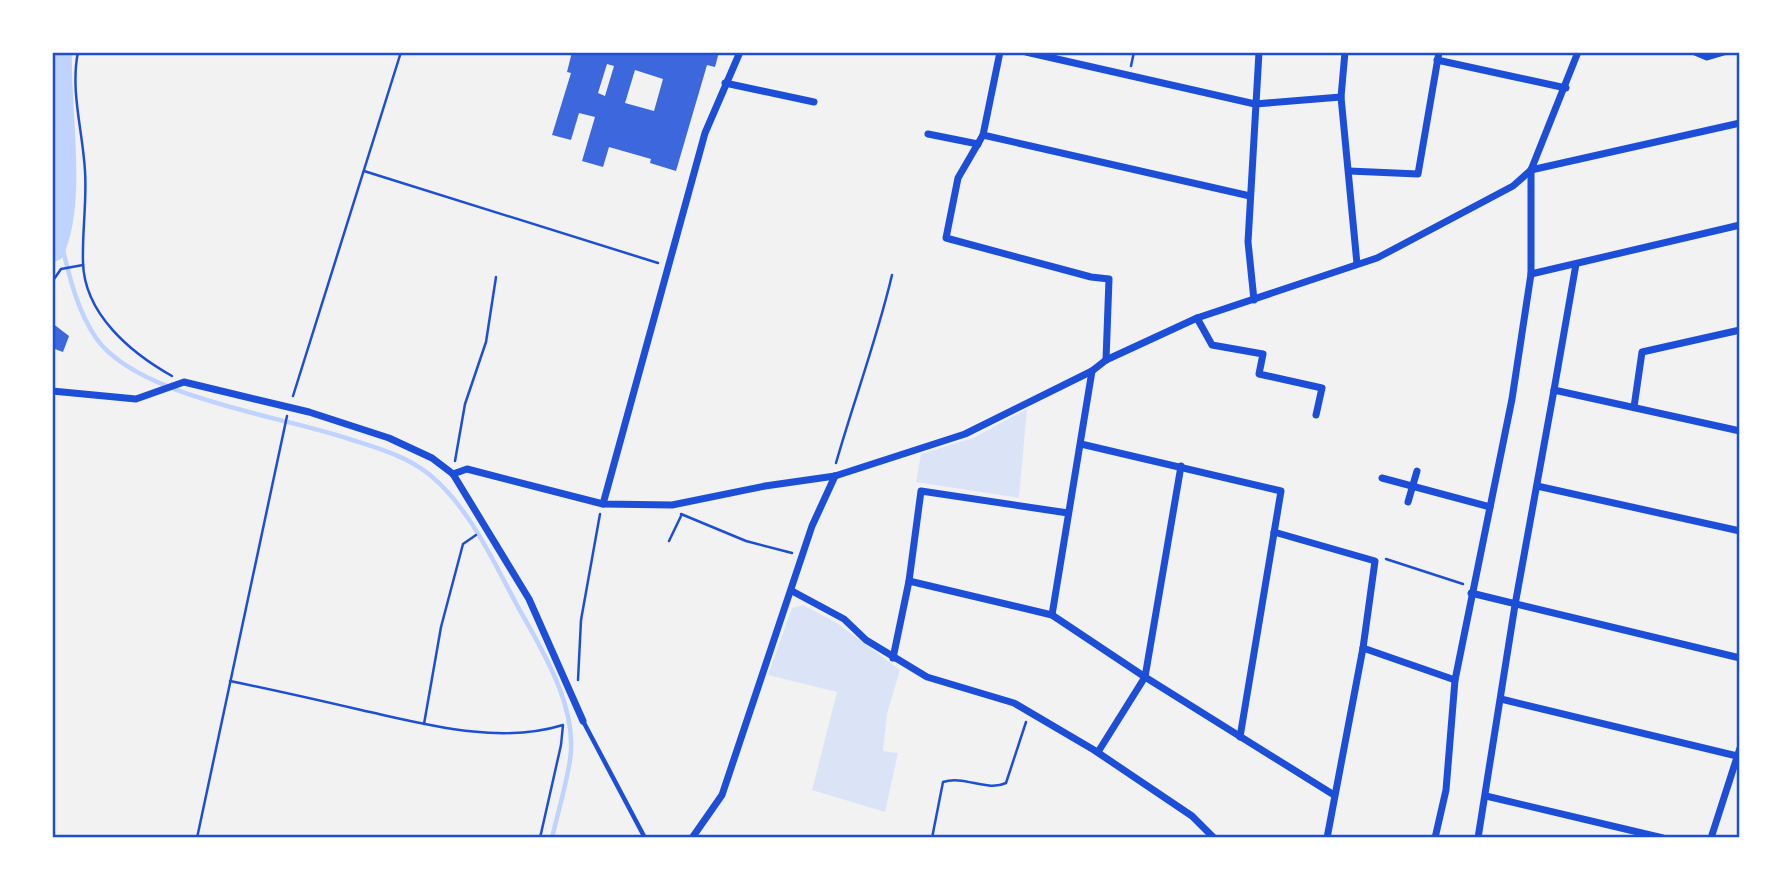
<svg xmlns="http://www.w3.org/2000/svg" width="1792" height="890" font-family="Rubik,sans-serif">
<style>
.green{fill:#dbe4f7}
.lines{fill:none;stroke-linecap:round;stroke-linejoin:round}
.stream{stroke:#bfd3fe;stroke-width:4.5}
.river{stroke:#bfd3fe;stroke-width:26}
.building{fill:#3d67dc;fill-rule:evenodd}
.path{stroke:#1d4ed8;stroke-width:2.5}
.service{stroke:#1d4ed8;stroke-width:4.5}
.minor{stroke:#1d4ed8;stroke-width:7}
.neatline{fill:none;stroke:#1d4ed8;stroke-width:2.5}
</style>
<rect width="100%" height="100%" fill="#f2f2f2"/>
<g class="green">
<path d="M1027,409L1019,498L916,482L921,454L973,438Z"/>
<path d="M803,605L837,623L900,670L887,714L883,751L898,753L885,812L812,790L837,692L768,675L792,608Z"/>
</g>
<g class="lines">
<path class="stream" d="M59,234C68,270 75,307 96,338C137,397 282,416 349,439C377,448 407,456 430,475C470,508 494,563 518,607C543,651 578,708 570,760C566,786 558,812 552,838"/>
<path class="river" d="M52,249C74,198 57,110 59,52"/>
</g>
<g class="building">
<path d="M572,52H719L715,67L707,65L676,171L650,163L651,159L609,147L603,167L582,161L595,117L579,113L571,140L552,135L571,73L567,72ZM607,64L614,66L605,96L598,93ZM635,70L663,79L654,111L625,103Z"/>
<path d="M52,323L69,336L63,352L52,348Z"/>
</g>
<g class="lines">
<g class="path">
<path d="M78,52C70,91 83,132 85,171C87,201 82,232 83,262C84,314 131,353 172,376"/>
<path d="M1131,66L1134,52"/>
<path d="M364,171L658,263"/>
<path d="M52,282L61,269L83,265"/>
<path d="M293,396L401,52"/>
<path d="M455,461L465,404L486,342L496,277"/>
<path d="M836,463C854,400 877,339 892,275"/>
<path d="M681,514L746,541L792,553"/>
<path d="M669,541L681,516"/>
<path d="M1386,559L1463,584"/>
<path d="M578,680L581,620L600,514"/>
<path d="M230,681C274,690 318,700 361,710C425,724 498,745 563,725L561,745L540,838"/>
<path d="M424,724L441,627L463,544L476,535"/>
<path d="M197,838L287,416"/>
<path d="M932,838L943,782C964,775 987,792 1006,783L1026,722"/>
</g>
<path class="service" d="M583,721L645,838"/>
<g class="minor">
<path d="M1000,52L983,135L1250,196"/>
<path d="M1026,52L1255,104L1341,97"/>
<path d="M1345,52L1341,97L1357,264"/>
<path d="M1695,52L1707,57L1724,52"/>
<path d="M1437,60L1566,88"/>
<path d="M725,83L814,102"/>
<path d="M928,134L978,144"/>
<path d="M983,135L958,178L946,238L1091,277L1109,279L1106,360"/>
<path d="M1531,170L1740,123"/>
<path d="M1349,171L1418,174L1439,52"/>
<path d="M1531,274L1740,225"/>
<path d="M1254,300L1248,242L1259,52"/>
<path d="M1197,318L1212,345L1263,354L1259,374L1322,388L1316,415"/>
<path d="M1554,390L1576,264"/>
<path d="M52,391L136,399L184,382L309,412L389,438L432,458L453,474L529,599L583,721"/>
<path d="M1634,407L1642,352L1740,330"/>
<path d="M1081,444L1281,491L1240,737"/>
<path d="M453,474L467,469L603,504L672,505L765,486L835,476L965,434L1092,371L1106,360L1197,318L1377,258L1513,186L1531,170L1578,52"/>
<path d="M1382,478L1490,507"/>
<path d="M1537,486L1740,531"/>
<path d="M1408,502L1417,471"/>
<path d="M603,504L705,133L740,52"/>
<path d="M1274,532L1375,561L1363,648L1327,838"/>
<path d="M909,581L1052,615L1145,677L1334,795"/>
<path d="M792,591L844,619L866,640L927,677L1014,703L1094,750L1192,816L1214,838"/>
<path d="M1471,593L1740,658"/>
<path d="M1052,615L1092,371"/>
<path d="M1363,648L1455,680"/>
<path d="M893,658L909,581L921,491L1068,513"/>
<path d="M1501,699L1737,756"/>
<path d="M1098,752L1145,677L1181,466"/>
<path d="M1486,796L1663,838"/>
<path d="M692,838L722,795L812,526L835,476"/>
<path d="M1435,838L1446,790L1455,680L1512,399L1531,274V170"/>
<path d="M1478,838L1515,605L1554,390L1740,431"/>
<path d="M1711,838L1740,748"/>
</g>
</g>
<rect width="1792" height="890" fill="none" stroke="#ffffff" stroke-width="108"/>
<rect x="54" y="54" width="1684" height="782" class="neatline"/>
</svg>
